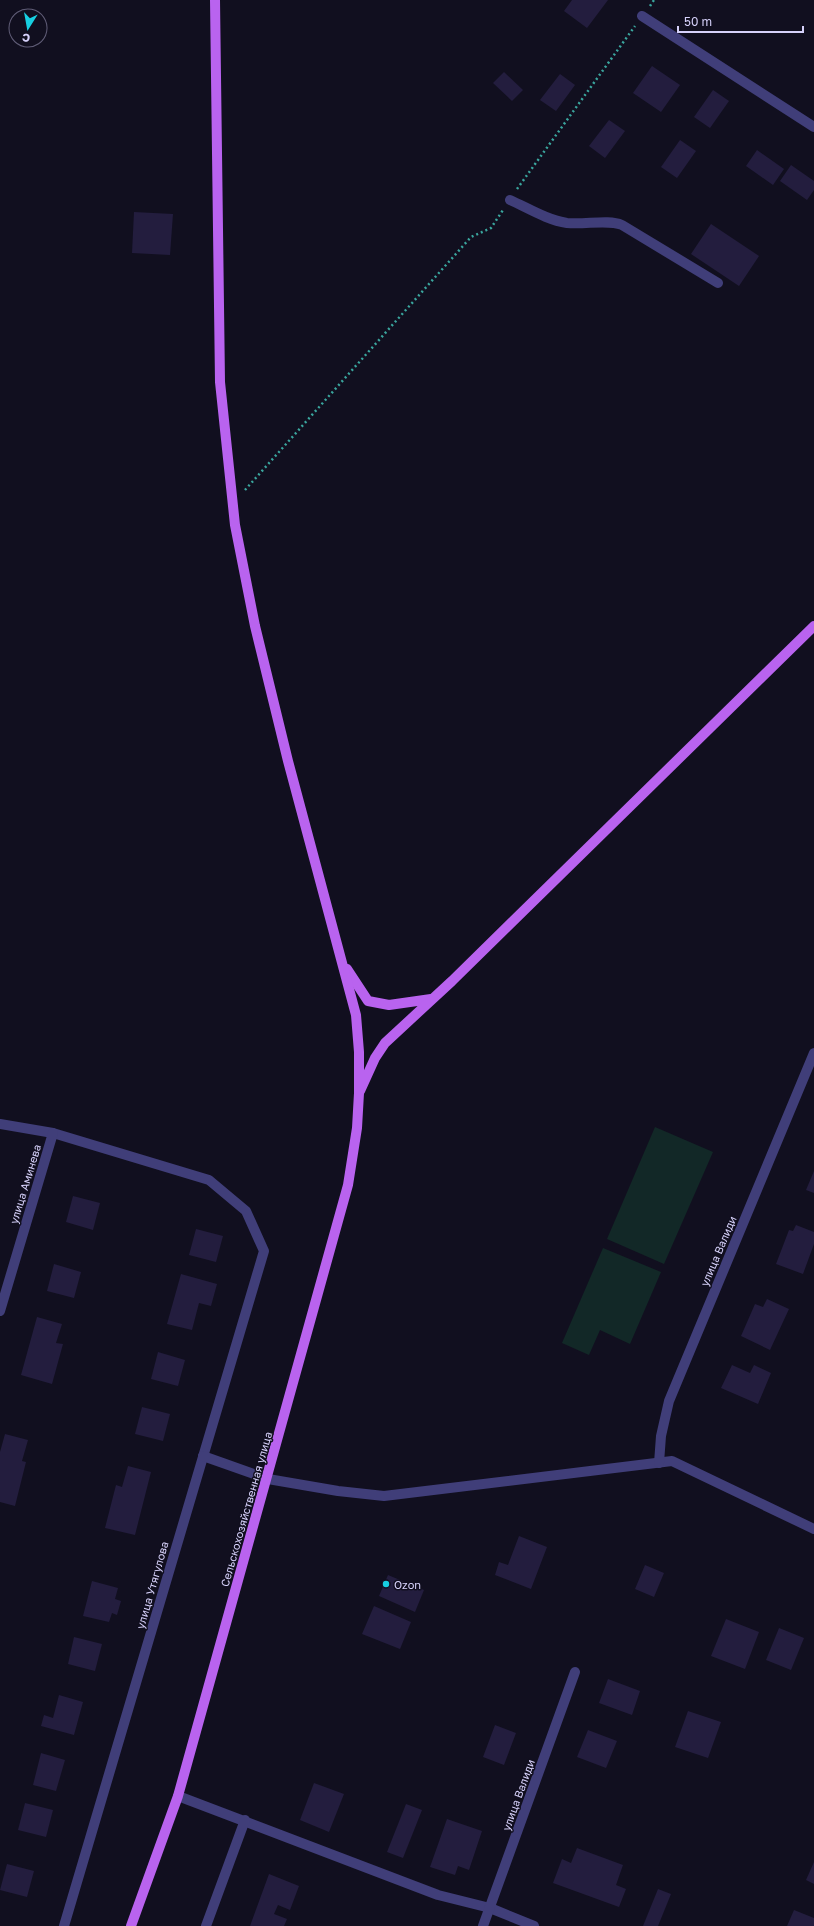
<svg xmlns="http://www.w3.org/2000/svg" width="814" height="1926" font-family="'Golos Text',sans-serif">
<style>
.green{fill:#122827}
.building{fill:#231d3e}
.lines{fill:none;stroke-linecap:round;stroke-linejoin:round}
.path{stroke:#3aa69e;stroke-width:2.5;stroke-dasharray:2 3;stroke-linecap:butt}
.minor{stroke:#403e79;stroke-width:10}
.major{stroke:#b963ef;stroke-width:10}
.poi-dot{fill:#17cfe1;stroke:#110f1f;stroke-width:1.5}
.labels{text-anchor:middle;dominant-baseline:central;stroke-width:3;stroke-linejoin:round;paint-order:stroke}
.street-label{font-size:11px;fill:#d6d1fa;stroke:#110f1f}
.poi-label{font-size:11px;fill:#d6d1fa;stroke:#110f1f;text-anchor:start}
</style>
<rect width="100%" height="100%" fill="#110f1f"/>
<g class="green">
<path d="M655,1127L713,1152L664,1264L607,1239Z"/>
<path d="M603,1248L661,1272L630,1344L600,1330L589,1355L562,1343Z"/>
</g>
<g class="building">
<path d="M572,0H608L587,28L564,11Z"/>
<path d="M652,66L680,85L661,112L633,93Z"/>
<path d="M504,72L523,90L512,101L493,83Z"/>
<path d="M560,74L575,85L556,111L540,100Z"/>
<path d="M713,90L729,101L710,128L694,117Z"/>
<path d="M609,120L625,131L605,158L589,146Z"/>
<path d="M680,140L696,151L677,178L661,167Z"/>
<path d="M757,150L784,169L773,185L746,166Z"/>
<path d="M791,165L814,181V190L807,200L780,181Z"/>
<path d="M134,212L173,214L170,255L132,253Z"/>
<path d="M711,224L759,256L739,286L691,254Z"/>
<path d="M814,1171V1193L806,1190Z"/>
<path d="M73,1196L100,1203L93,1230L66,1222Z"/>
<path d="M796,1225L814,1232V1244L803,1274L776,1264L789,1230L793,1231Z"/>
<path d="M196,1229L223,1236L216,1262L189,1255Z"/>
<path d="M54,1264L81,1272L74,1298L47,1291Z"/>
<path d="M181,1274L217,1284L211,1306L199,1303L192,1330L167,1324Z"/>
<path d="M767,1299L789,1309L770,1350L741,1336L755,1304L763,1307Z"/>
<path d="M37,1317L62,1324L56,1343L63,1344L52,1384L21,1375Z"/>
<path d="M158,1352L185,1360L178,1386L151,1379Z"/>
<path d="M732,1365L750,1373L754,1365L771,1373L758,1404L721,1388Z"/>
<path d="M142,1407L170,1414L163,1441L135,1434Z"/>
<path d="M5,1434L28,1440L22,1461L26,1462L15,1506L0,1502V1452Z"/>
<path d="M128,1466L151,1472L135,1535L105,1528L116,1485L122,1487Z"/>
<path d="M519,1536L547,1547L531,1589L495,1575L499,1562L508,1565Z"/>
<path d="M645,1565L664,1573L654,1597L635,1589Z"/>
<path d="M388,1575L424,1590L415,1612L379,1596Z"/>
<path d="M92,1581L118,1588L115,1599L121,1601L117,1615L112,1613L109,1622L83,1616Z"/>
<path d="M374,1606L411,1622L400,1649L362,1634Z"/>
<path d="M726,1619L759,1632L745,1669L711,1656Z"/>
<path d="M779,1628L804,1638L791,1670L766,1660Z"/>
<path d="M74,1637L102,1644L95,1671L68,1664Z"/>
<path d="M608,1679L640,1691L632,1715L599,1703Z"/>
<path d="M59,1695L83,1702L74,1735L41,1726L44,1715L53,1718Z"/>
<path d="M688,1711L721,1722L708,1758L675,1747Z"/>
<path d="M495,1725L516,1733L504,1765L483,1757Z"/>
<path d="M588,1730L617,1741L606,1768L577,1757Z"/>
<path d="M41,1753L65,1760L56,1791L33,1785Z"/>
<path d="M314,1783L344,1794L329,1832L300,1820Z"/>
<path d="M25,1803L53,1810L46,1837L18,1830Z"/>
<path d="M406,1804L422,1810L403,1858L387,1852Z"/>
<path d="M447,1819L482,1831L469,1870L458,1866L455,1875L430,1867Z"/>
<path d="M577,1848L623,1865L616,1885L626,1889L619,1907L553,1883L562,1859L571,1863Z"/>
<path d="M814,1862V1884L806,1880Z"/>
<path d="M7,1864L34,1871L27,1897L0,1890Z"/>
<path d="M269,1874L299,1886L290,1910L278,1905L274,1914L287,1919L284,1926H250Z"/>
<path d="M658,1889L671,1894L658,1926H643Z"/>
<path d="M794,1910L814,1918V1926H787Z"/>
</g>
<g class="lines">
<g class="path">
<path d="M650,6L654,0"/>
<path d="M517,189L635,26"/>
<path d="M245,490L471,237L491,228L503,210"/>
</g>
<g class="minor">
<path d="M642,16L814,127"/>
<path d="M510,200C528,208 547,220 567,223C585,225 608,219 622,225L718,283"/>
<path d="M0,1124L53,1133L209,1180L246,1211L264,1251L64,1926"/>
<path d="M0,1311L53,1133"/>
<path d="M203,1456L268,1479L338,1491L384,1496L672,1461L814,1529"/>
<path d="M659,1463L661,1436L669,1401L814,1053"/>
<path d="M178,1796L438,1895L490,1908L534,1926"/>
<path d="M206,1926L245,1820"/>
<path d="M483,1926L575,1672"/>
</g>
<g class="major">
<path d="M347,969L368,1001L389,1005L431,999"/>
<path d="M360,1091L375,1058L385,1043L452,981L814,626"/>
<path d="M131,1926L178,1796L348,1185L357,1128L359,1093V1052L356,1015L288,761L255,626L235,525L220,382L215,0"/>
</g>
</g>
<circle class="poi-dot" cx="386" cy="1584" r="4"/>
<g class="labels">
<g class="street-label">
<text transform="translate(25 1184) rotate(-73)">улица Аминева</text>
<text transform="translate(718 1251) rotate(-67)">улица Валиди</text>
<text transform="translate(246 1509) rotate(-74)">Сельскохозяйственная улица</text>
<text transform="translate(152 1585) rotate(-74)">улица Утягулова</text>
<text transform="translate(518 1795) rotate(-70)">улица Валиди</text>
</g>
<g class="poi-label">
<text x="394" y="1584">Ozon</text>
</g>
</g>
<g transform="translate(28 28) rotate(191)"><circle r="19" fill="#110f1f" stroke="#605d77"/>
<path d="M0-3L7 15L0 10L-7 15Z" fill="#17cfe1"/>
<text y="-6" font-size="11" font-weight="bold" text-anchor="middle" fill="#d6d1fa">С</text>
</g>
<path d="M678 26v6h125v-6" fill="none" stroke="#d6d1fa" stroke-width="2"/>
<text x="684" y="26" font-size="12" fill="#d6d1fa" stroke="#110f1f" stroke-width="3" paint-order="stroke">50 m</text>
</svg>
